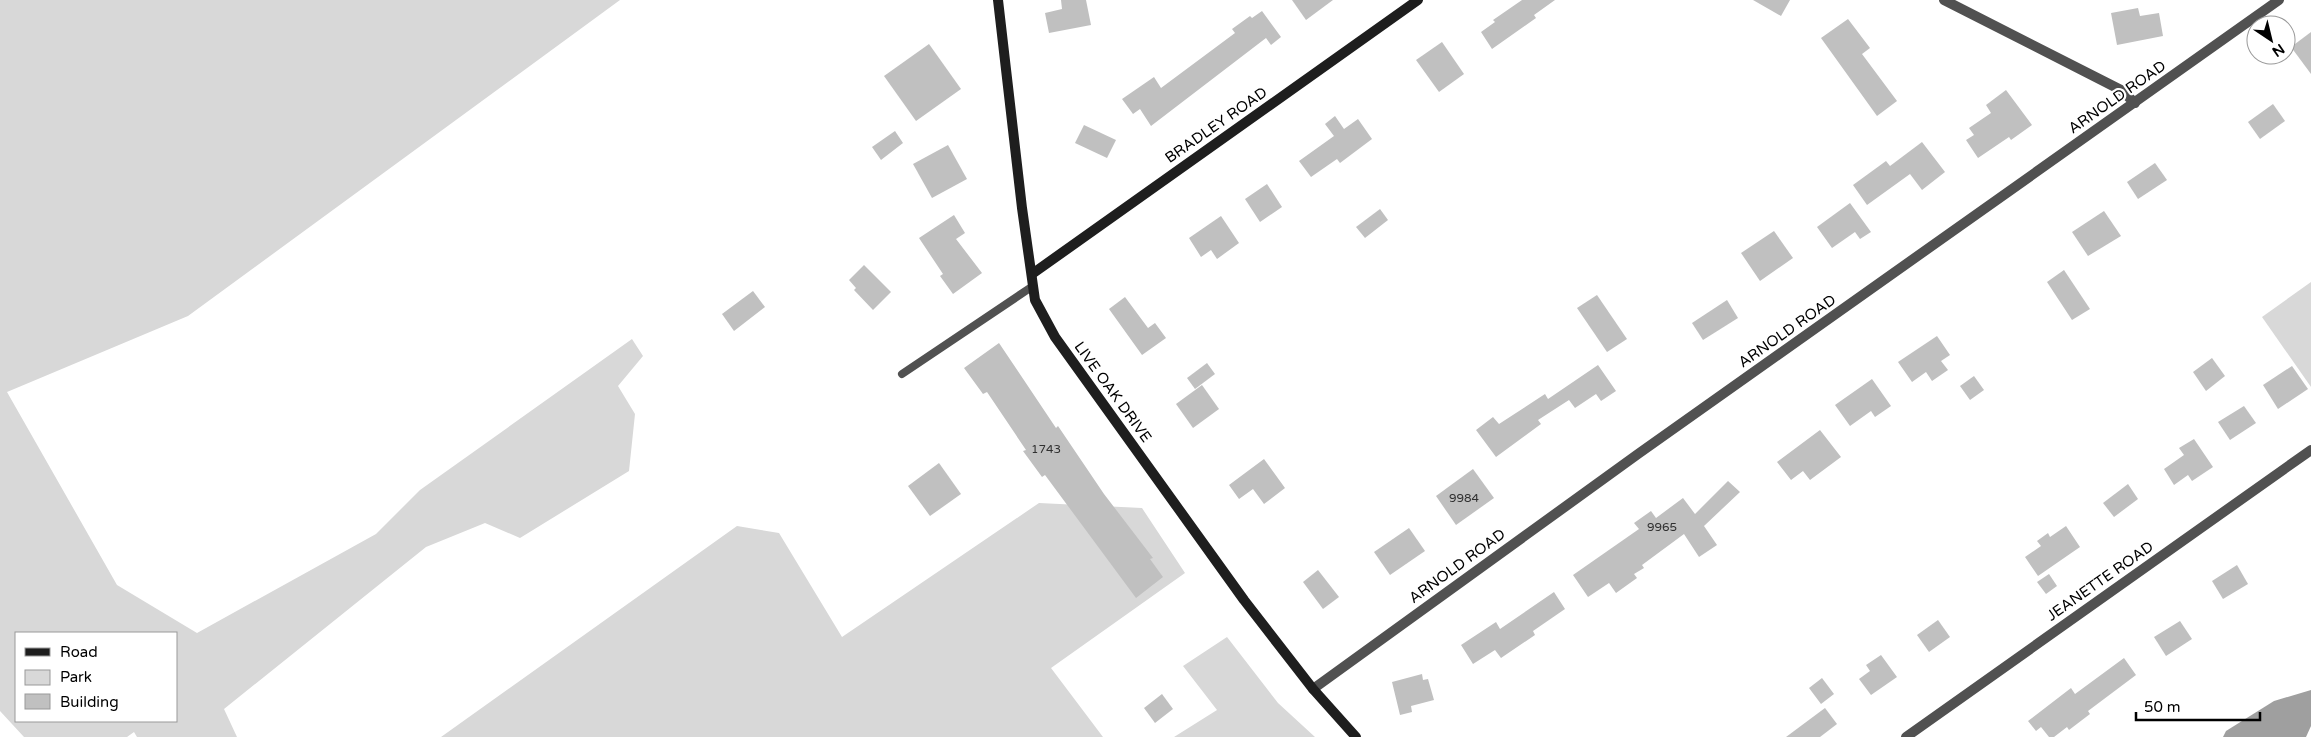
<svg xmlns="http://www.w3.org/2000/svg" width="2311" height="737" font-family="'Varela Round',sans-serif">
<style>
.green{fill:#d8d8d8;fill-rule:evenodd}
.water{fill:#9f9f9f}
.building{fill:#c0c0c0}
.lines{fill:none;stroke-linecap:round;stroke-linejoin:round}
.lane{stroke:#515151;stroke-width:8}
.street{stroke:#515151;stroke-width:10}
.secondary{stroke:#1e1e1e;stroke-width:10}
.labels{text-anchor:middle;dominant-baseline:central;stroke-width:4.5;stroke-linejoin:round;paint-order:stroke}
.number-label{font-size:12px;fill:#303030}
.street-label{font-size:15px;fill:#000;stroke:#fff}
</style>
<rect width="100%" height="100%" fill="#fff"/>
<g class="green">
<path d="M0,0H620L188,316L7,392L117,585L197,633L376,534L420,490L632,339L643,356L618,386L635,414L629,471L520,538L485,523L426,547L224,709L237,737H137L134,732L127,737H24L0,711ZM176,633V721H16V633Z"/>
<path d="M2311,282V387L2262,317Z"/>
<path d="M1039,503L1142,508L1185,573L1051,668L1103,737H441L737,526L779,533L842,637Z"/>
<path d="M1227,637L1278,703L1315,737H1174L1217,710L1183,666Z"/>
</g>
<path class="water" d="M2311,690V726L2306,737H2223L2226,731L2274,701Z"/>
<g class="building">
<path d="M1061,0H1086L1091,25L1049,33L1045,13L1062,9Z"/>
<path d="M1292,0H1333L1306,20Z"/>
<path d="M1522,0H1555L1534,15L1536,18L1492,49L1481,32L1495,22L1493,20Z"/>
<path d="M1753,0H1790L1781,16Z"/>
<path d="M2138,8L2140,16L2159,13L2163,36L2117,45L2111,13Z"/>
<path d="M1262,11L1281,37L1271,45L1266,38L1151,126L1140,109L1133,114L1122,99L1154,77L1161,88L1235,33L1232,29L1250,16L1252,18Z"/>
<path d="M1848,19L1870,48L1862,54L1897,101L1877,116L1821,38Z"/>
<path d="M2311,32V74L2291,47Z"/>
<path d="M1442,42L1464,74L1439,92L1416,60Z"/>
<path d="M929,44L961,89L916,121L884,76Z"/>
<path d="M2006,90L2032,125L2011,140L2009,137L1978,158L1966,140L1974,135L1969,128L1991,113L1986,105Z"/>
<path d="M2273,104L2285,121L2260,139L2248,122Z"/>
<path d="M1335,116L1344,129L1358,119L1372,139L1340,163L1337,159L1311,177L1299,161L1334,136L1325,124Z"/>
<path d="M1084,125L1116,140L1107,158L1075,143Z"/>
<path d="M895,131L903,143L881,160L872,147Z"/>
<path d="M1922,142L1945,172L1922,190L1910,174L1867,205L1853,185L1886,161L1890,166Z"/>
<path d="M948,145L967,179L932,198L913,164Z"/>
<path d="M2155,163L2167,180L2138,199L2127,182Z"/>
<path d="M1267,184L1282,207L1260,222L1245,199Z"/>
<path d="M1850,203L1871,232L1860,239L1855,232L1832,248L1817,227Z"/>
<path d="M1380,209L1388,220L1365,238L1356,227Z"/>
<path d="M2104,211L2121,236L2088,256L2072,232Z"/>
<path d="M954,215L965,233L956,239L982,273L953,294L940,276L943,274L919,238Z"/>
<path d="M1221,216L1239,243L1217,259L1211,250L1201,257L1189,238Z"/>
<path d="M1774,231L1793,258L1760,281L1741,253Z"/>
<path d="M864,265L891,292L873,310L854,290L856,288L849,280Z"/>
<path d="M2064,270L2090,309L2072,320L2047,282Z"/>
<path d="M753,291L765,307L734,331L722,314Z"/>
<path d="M1597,295L1627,339L1607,352L1577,308Z"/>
<path d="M1125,297L1148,328L1155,323L1166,338L1142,355L1109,309Z"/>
<path d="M1727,300L1738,318L1703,340L1692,323Z"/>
<path d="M1937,336L1950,355L1941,361L1948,370L1932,381L1926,372L1912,382L1898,362Z"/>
<path d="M999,343L1056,428L1058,426L1104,494L1153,558L1150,559L1163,577L1136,598L1045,475L1042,477L1023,451L1026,450L987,392L983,394L964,368Z"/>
<path d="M2212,358L2225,376L2206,391L2193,372Z"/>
<path d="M1207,363L1215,374L1195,389L1187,378Z"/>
<path d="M1598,365L1616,391L1601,401L1596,394L1575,408L1569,400L1538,420L1541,424L1496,457L1476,430L1493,417L1499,424L1545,394L1548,399Z"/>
<path d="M2292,366L2308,389L2278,409L2263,385Z"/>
<path d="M1974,376L1984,390L1970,400L1960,386Z"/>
<path d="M1872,379L1891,406L1875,417L1871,411L1850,426L1835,405Z"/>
<path d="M1202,385L1219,409L1193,428L1176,404Z"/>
<path d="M2244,406L2256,423L2230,440L2218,422Z"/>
<path d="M1820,430L1841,457L1810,480L1803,471L1791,480L1777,462Z"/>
<path d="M2194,439L2213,467L2192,481L2188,475L2174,485L2164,469L2184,455L2179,448Z"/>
<path d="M1264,459L1285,488L1264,504L1253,489L1239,499L1229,485Z"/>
<path d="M939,463L961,494L930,516L908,486Z"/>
<path d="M1473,469L1494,498L1456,525L1436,496Z"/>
<path d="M1728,481L1740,492L1704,526L1717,545L1699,557L1684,534L1642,565L1644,568L1634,574L1637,578L1616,593L1609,583L1588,597L1573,575L1639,529L1634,523L1651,511L1656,518L1683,498L1695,514Z"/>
<path d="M2128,484L2138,499L2114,517L2103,503Z"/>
<path d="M2066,526L2080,547L2038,576L2025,557L2041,546L2037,541L2048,533L2050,537Z"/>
<path d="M1409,528L1425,551L1390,575L1374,552Z"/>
<path d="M2237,565L2248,584L2223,599L2212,581Z"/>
<path d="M1318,570L1339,597L1323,609L1303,582Z"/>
<path d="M2049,574L2057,586L2046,594L2037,582Z"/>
<path d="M1554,592L1565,609L1533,631L1535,635L1501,658L1495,650L1473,664L1461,645L1496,622L1500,629Z"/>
<path d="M1938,620L1950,637L1929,652L1917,635Z"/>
<path d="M2180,621L2192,639L2166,656L2154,637Z"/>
<path d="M1881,655L1897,677L1871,695L1859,679L1870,671L1866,665Z"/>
<path d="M2124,658L2136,675L2088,711L2090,714L2069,730L2067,727L2054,737H2049L2041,727L2036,731L2028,721L2071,688L2075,694Z"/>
<path d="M1422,674L1423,680L1428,679L1434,700L1411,706L1412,712L1400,715L1392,682Z"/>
<path d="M1822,678L1834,694L1821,704L1809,688Z"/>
<path d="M1162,694L1173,709L1155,723L1144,708Z"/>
<path d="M1825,708L1837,724L1820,737H1786Z"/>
</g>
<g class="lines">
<path class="lane" d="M902,374L1033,286"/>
<g class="street">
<path d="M1944,0L2121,90L2135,103"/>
<path d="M1313,689L1638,454L2279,0"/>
<path d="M1906,737L2311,450"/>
</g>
<g class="secondary">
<path d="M998,0L1022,208L1035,300L1055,337L1244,600L1313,689L1356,737"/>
<path d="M1032,274L1418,0"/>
</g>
</g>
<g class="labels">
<g class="number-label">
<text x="1046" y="449">1743</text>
<text x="1464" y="498">9984</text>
<text x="1662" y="527">9965</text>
</g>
<g class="street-label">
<text transform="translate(2117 97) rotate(-35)">ARNOLD ROAD</text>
<text transform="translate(1216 125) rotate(-35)">BRADLEY ROAD</text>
<text transform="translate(1787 331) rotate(-35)">ARNOLD ROAD</text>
<text transform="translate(1113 392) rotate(54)">LIVE OAK DRIVE</text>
<text transform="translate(1457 566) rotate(-36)">ARNOLD ROAD</text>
<text transform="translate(2100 581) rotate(-35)">JEANETTE ROAD</text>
</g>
</g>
<rect x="15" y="632" width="162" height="90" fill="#ffffff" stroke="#999999"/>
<rect x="25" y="648" width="25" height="8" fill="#1e1e1e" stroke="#999999"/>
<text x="60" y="657" font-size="15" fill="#000000">Road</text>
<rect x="25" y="670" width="25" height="15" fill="#d8d8d8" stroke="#999999"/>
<text x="60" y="682" font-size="15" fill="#000000">Park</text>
<rect x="25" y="694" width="25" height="15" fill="#c0c0c0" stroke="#999999"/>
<text x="60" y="707" font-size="15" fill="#000000">Building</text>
<g transform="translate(2271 40) rotate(145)"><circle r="24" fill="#ffffff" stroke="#999999"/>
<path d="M0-4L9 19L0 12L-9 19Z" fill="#000000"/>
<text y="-8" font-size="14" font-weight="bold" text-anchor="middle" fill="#000000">N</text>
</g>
<path d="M2136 712v8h124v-8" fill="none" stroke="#000000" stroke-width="2.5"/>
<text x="2144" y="712" font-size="15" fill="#000000" stroke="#ffffff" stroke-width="4" paint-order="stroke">50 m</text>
</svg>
